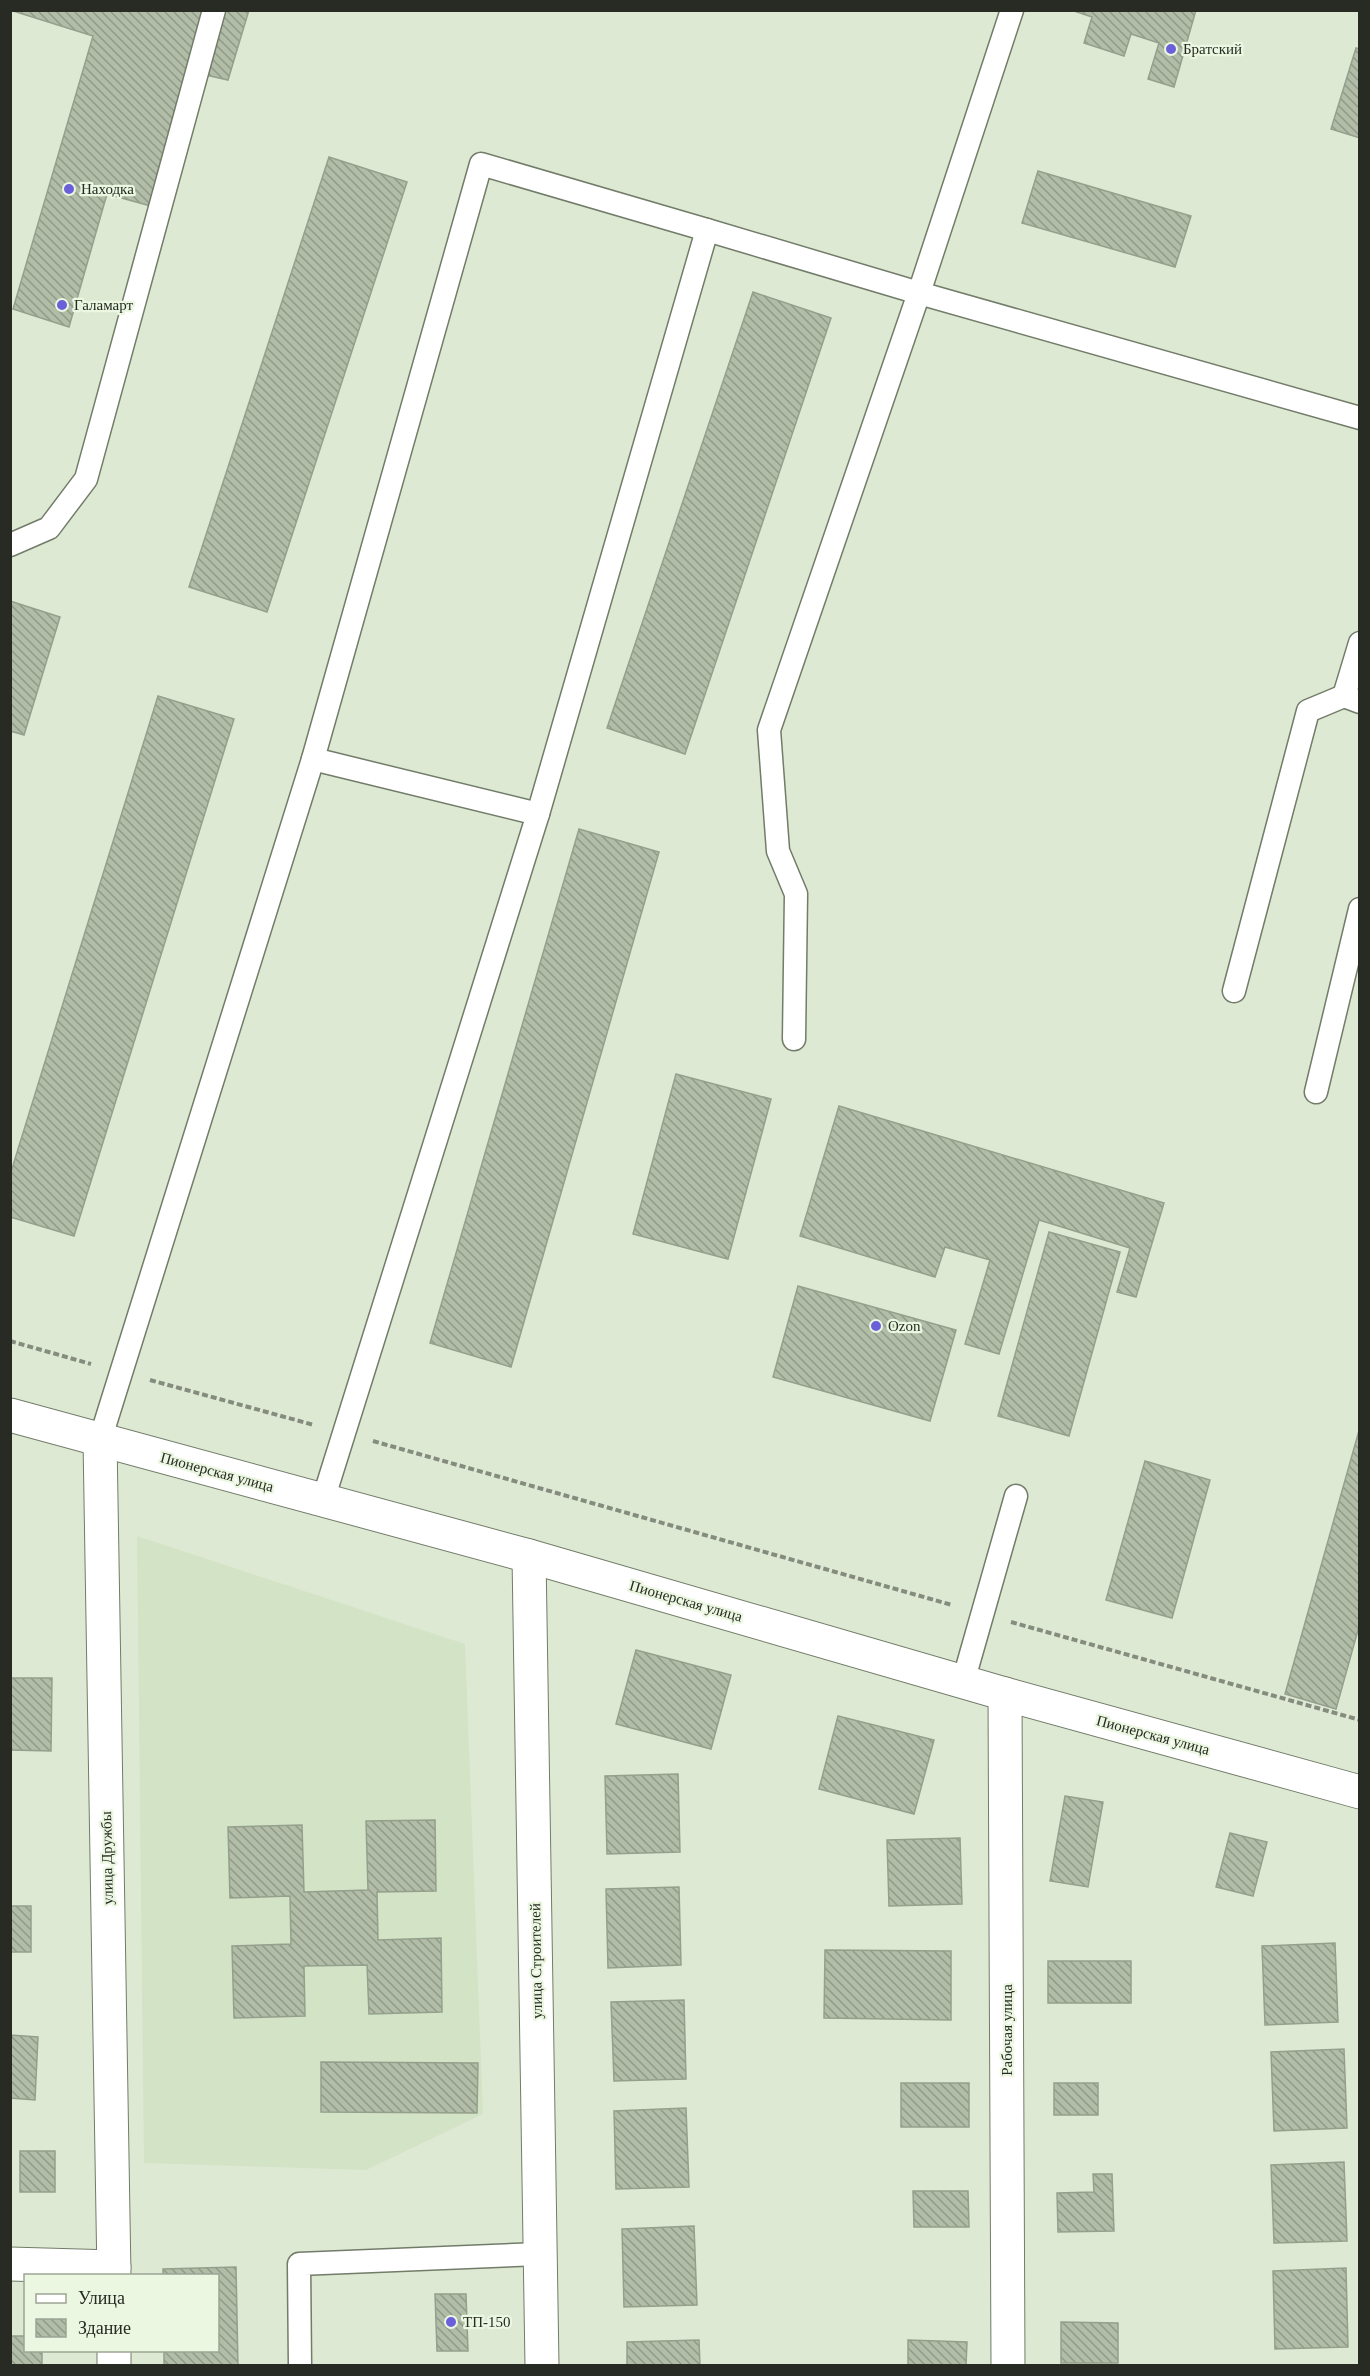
<svg xmlns="http://www.w3.org/2000/svg" width="1370" height="2376" font-family="'Times New Roman',serif">
<style>
.built{fill:#d3e3c6}
.building{fill:url(#building-back-hatch);stroke:#95a08c;stroke-width:1.5}
.lines{fill:none;stroke-linecap:round;stroke-linejoin:round}
.service-casing{stroke:#727c69;stroke-width:25}
.minor-casing{stroke:#727c69;stroke-width:35}
.tertiary-casing{stroke:#727c69;stroke-width:35}
.path{stroke:#858c7e;stroke-width:4;stroke-dasharray:6 3;stroke-linecap:butt}
.service{stroke:#fff;stroke-width:22}
.minor{stroke:#fff;stroke-width:33}
.tertiary{stroke:#fff;stroke-width:33}
.poi-dot{fill:#6d5fd9;stroke:#ebf7e1;stroke-width:2}
.labels{text-anchor:middle;dominant-baseline:central;stroke-width:4.5;stroke-linejoin:round;paint-order:stroke}
.poi-label{font-size:15px;fill:#272b23;stroke:#ebf7e1;text-anchor:start}
.street-label{font-size:15px;fill:#272b23;stroke:#ebf7e1}
</style>
<defs>
<pattern id="building-back-hatch" width="6" height="6" patternUnits="userSpaceOnUse" patternTransform="scale(1.5)"><rect width="6" height="6" fill="#b2bda8"/><path d="M-1 5l2 2M0 0l6 6M5-1l2 2" fill="none" stroke="#919a88"/></pattern>
</defs>
<rect width="100%" height="100%" fill="#dee9d4"/>
<path class="built" d="M137,1536L465,1644L483,2114L366,2170L144,2163Z"/>
<g class="building">
<path d="M10,10H249L228,80L197,73L158,208L107,194L69,327L13,309L93,36Z"/>
<path d="M1071,10H1196L1174,87L1148,79L1159,43L1131,34L1124,56L1084,43L1092,17Z"/>
<path d="M1356,48L1360,49V138L1331,129Z"/>
<path d="M329,157L407,182L267,612L189,587Z"/>
<path d="M1038,171L1191,216L1175,267L1022,223Z"/>
<path d="M753,292L831,318L685,754L607,728Z"/>
<path d="M10,601L60,617L24,735L10,731Z"/>
<path d="M158,696L234,719L74,1236L10,1217V1175Z"/>
<path d="M579,829L659,852L511,1367L430,1343Z"/>
<path d="M676,1074L771,1099L728,1259L633,1234Z"/>
<path d="M839,1106L1164,1203L1136,1297L1117,1292L1130,1248L1039,1220L999,1354L965,1344L990,1260L945,1247L935,1277L800,1236Z"/>
<path d="M1049,1232L1120,1252L1069,1436L998,1416Z"/>
<path d="M798,1286L956,1330L930,1421L773,1377Z"/>
<path d="M1360,1427V1623L1336,1709L1285,1694Z"/>
<path d="M1145,1461L1210,1480L1172,1618L1106,1600Z"/>
<path d="M636,1650L731,1675L711,1749L616,1724Z"/>
<path d="M10,1678H52L51,1751L10,1750Z"/>
<path d="M838,1716L934,1740L914,1814L819,1789Z"/>
<path d="M678,1774L680,1852L607,1854L605,1776Z"/>
<path d="M1065,1796L1103,1802L1088,1887L1050,1881Z"/>
<path d="M435,1820L436,1891L377,1892L378,1940L441,1938L442,2012L369,2014L367,1965L304,1966L305,2016L234,2018L232,1946L291,1944L290,1896L230,1898L228,1827L302,1825L304,1892L368,1890L366,1821Z"/>
<path d="M1230,1833L1267,1842L1253,1896L1216,1887Z"/>
<path d="M960,1838L962,1904L889,1906L887,1840Z"/>
<path d="M679,1887L681,1965L608,1968L606,1889Z"/>
<rect x="10" y="1906" width="21" height="46"/>
<path d="M1335,1943L1338,2022L1265,2025L1262,1946Z"/>
<path d="M825,1950L951,1951V2020L824,2018Z"/>
<rect x="1048" y="1961" width="83" height="42"/>
<path d="M684,2000L686,2079L614,2081L611,2002Z"/>
<path d="M10,2035L38,2037L35,2100L10,2098Z"/>
<path d="M1344,2049L1347,2128L1274,2131L1271,2052Z"/>
<path d="M321,2062L478,2063L477,2113L321,2112Z"/>
<rect x="901" y="2083" width="68" height="44"/>
<rect x="1054" y="2083" width="44" height="32"/>
<path d="M686,2108L689,2187L616,2189L614,2111Z"/>
<rect x="20" y="2151" width="35" height="41"/>
<path d="M1344,2162L1347,2241L1274,2243L1271,2165Z"/>
<path d="M1093,2174H1112L1114,2231L1058,2232L1057,2193L1094,2192Z"/>
<path d="M913,2191H968L969,2227H914Z"/>
<path d="M694,2226L697,2305L624,2307L622,2229Z"/>
<path d="M236,2267L238,2366H164V2350H218V2276H163V2269Z"/>
<path d="M1346,2268L1348,2347L1275,2349L1273,2271Z"/>
<path d="M435,2294H466L468,2351H437Z"/>
<path d="M1061,2322L1118,2323V2363H1061Z"/>
<path d="M10,2336H26V2350H42V2366H10Z"/>
<path d="M699,2340L700,2366H627V2342Z"/>
<path d="M908,2340L967,2342L966,2366H908Z"/>
</g>
<g class="lines">
<g class="service-casing">
<g id="service">
<path d="M707,230L919,293L1360,418"/>
<path d="M10,545L49,528L86,479L214,10"/>
<path d="M1360,643L1344,696L1360,702"/>
<path d="M313,759L538,814"/>
<path d="M1234,991L1308,711L1344,696"/>
<path d="M794,1039L796,894L778,851L769,730L919,293L1012,10"/>
<path d="M1316,1092L1360,909"/>
<path d="M100,1440L313,759L481,164L707,230L538,814L323,1500"/>
<path d="M963,1682L1016,1496"/>
<path d="M300,2366L299,2264L540,2254"/>
</g>
</g>
<g class="minor-casing">
<g id="minor">
<path d="M100,1440L114,2276"/>
<path d="M529,1556L542,2366"/>
<path d="M1005,1694L1008,2366"/>
<path d="M10,2264L114,2267"/>
<path d="M114,2350V2366"/>
</g>
</g>
<g class="tertiary-casing">
<path id="tertiary" d="M10,1415L529,1556L1005,1694L1360,1792"/>
</g>
<g class="path">
<path d="M10,1341L91,1364"/>
<path d="M150,1380L314,1425"/>
<path d="M373,1441L952,1605"/>
<path d="M1011,1622L1360,1720"/>
</g>
<use href="#service" class="service"/>
<use href="#minor" class="minor"/>
<use href="#tertiary" class="tertiary"/>
</g>
<g class="poi-dot">
<circle cx="1171" cy="49" r="6"/>
<circle cx="69" cy="189" r="6"/>
<circle cx="62" cy="305" r="6"/>
<circle cx="876" cy="1326" r="6"/>
<circle cx="451" cy="2322" r="6"/>
</g>
<g class="labels">
<g class="poi-label">
<text x="1183" y="49">Братский</text>
<text x="81" y="189">Находка</text>
<text x="74" y="305">Галамарт</text>
<text x="888" y="1326">Ozon</text>
<text x="463" y="2322">ТП-150</text>
</g>
<g class="street-label">
<text transform="translate(217 1472) rotate(15)">Пионерская улица</text>
<text transform="translate(686 1601) rotate(16)">Пионерская улица</text>
<text transform="translate(1153 1735) rotate(15)">Пионерская улица</text>
<text transform="translate(107 1858) rotate(-91)">улица Дружбы</text>
<text transform="translate(536 1961) rotate(-91)">улица Строителей</text>
<text transform="translate(1007 2030) rotate(-90)">Рабочая улица</text>
</g>
</g>
<rect width="1370" height="2376" fill="none" stroke="#272b23" stroke-width="24"/>
<rect x="24" y="2274" width="195" height="78" fill="#ebf7e1" stroke="#9da595" stroke-width="1.5"/>
<rect x="36" y="2294" width="30" height="9" fill="#ffffff" stroke="#9da595" stroke-width="1.5"/>
<text x="78" y="2304" font-size="18" fill="#272b23">Улица</text>
<rect x="36" y="2319" width="30" height="18" fill="url(#building-back-hatch)" stroke="#9da595" stroke-width="1.5"/>
<text x="78" y="2334" font-size="18" fill="#272b23">Здание</text>
</svg>
